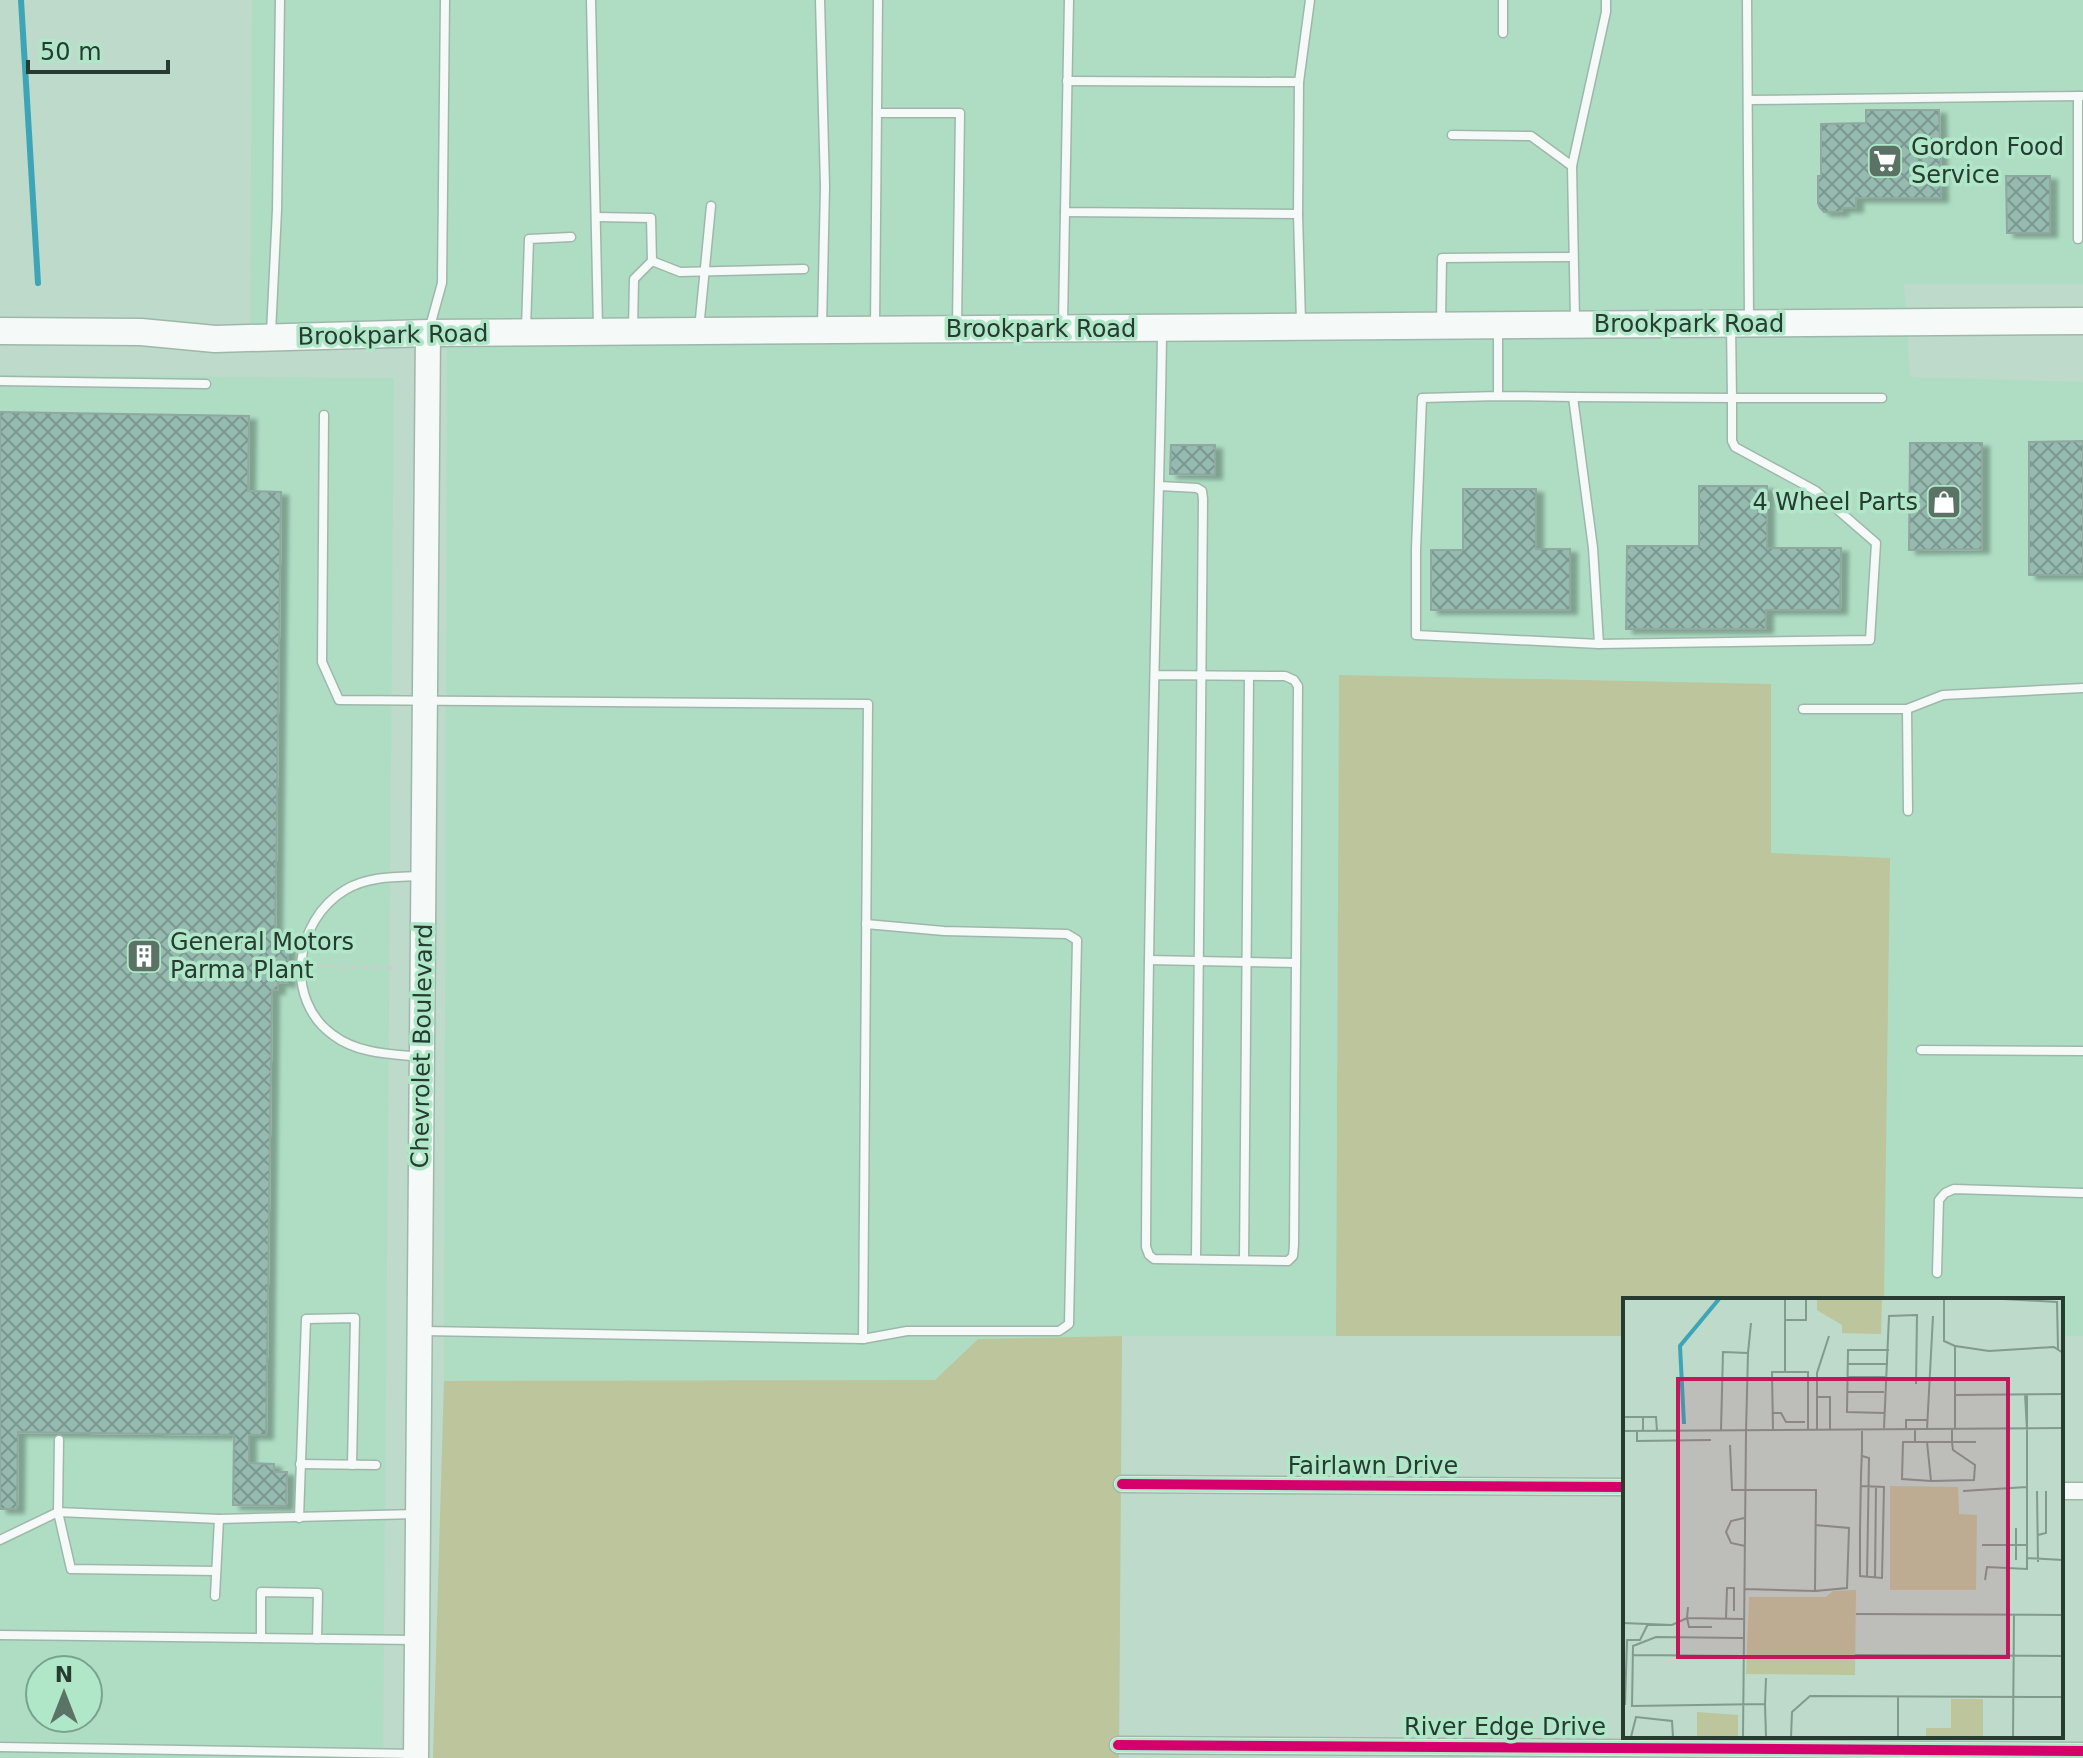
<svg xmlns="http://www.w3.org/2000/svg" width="2083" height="1758" font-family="'DejaVu Sans',sans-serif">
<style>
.built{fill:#aeddc4;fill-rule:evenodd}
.green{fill:#bcc59c}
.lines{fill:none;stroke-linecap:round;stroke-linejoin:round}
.stream{stroke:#3da5b6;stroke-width:6}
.building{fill:url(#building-cross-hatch);stroke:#90a9a0;stroke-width:2;filter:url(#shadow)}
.service-casing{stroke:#9fb7aa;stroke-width:11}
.minor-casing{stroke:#9fb7aa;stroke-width:19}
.secondary-casing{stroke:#9fb7aa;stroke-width:27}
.primary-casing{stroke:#9fb7aa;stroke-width:29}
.path{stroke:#c6cfca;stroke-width:3;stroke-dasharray:8 4;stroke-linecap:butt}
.service{stroke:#f5f9f7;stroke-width:8}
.minor{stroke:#f5f9f7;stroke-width:16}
.secondary{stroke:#f5f9f7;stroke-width:24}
.primary{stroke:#f5f9f7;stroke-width:26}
.cycleway-casing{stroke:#b0e7c9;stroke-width:15}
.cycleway{stroke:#d6006c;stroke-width:10}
.labels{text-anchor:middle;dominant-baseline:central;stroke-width:7;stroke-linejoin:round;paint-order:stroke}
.poi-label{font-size:24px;fill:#263c31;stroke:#b0e7c9;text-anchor:start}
.street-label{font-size:24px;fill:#263c31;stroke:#b0e7c9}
.inset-river{fill:none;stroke:#3da5b6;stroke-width:4}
.inset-road{fill:none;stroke:#819b8d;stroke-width:2}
.view{fill:#c2185b;fill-opacity:0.15;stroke:#c2185b;stroke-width:4}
.inset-edge{fill:none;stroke:#263c31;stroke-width:4}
</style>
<defs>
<pattern id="building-cross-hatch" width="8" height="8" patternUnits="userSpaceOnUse" patternTransform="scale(2)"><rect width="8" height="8" fill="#96bab0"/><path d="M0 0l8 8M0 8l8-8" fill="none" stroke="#7a9890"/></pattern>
<filter id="shadow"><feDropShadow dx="7" dy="4" stdDeviation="2" flood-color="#0004"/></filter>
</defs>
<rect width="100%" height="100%" fill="#bddaca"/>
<g class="built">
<path d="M252,0H2083V284H1904L1910,377L2083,382V1336H2061V1300H1884L1890,858L1771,853L1339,676L1336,1336H1122L978,1339L935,1380L444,1381L447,348L250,350Z"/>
<path d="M0,375L394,378L383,1758H0ZM40,1670H88V1718H40Z"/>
</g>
<g class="green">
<path d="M1339,675L1771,684V853L1890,858L1884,1300H1625V1336H1336Z"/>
<path d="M1122,1336L1119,1758H433L444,1381L935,1380L978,1339Z"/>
</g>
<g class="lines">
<path class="stream" d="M21,0L38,283"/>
</g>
<g class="building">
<path d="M1866,110H1939L1941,198H1856V208H1842L1841,212H1824L1820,208L1818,203V176H1821V124L1866,123Z"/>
<path d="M2006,176H2050V233H2007Z"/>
<path d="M0,412L249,416L248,491L281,492L275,938H279V946H288V983L278,982V990H272L266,1435H249V1463L274,1464V1472H287L286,1506L233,1505L234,1435L18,1432L17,1509H0Z"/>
<path d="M2083,441V575H2029V442Z"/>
<path d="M1910,443H1982V549L1909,550Z"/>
<path d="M1171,445H1215V475L1170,474Z"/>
<path d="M1699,486H1767V548H1841L1840,610H1766V629H1626L1627,546H1699Z"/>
<path d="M1463,489H1536V549H1570V610H1431V550H1463Z"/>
</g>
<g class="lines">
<g class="service-casing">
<g id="service">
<path d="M591,0L598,327"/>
<path d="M820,0L825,186L822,326"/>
<path d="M1069,0L1065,212L1298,214"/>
<path d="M1747,0L1749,319"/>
<path d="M1503,33V0"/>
<path d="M1067,81L1299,82"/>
<path d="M1749,100L2083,96"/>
<path d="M877,113H960L957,325"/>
<path d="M1452,135L1531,136L1572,166"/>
<path d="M596,217L651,218L652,261L680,272L804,269"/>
<path d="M2078,239V96"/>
<path d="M1575,319L1572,166L1606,12V0"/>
<path d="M1441,321L1442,258L1573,257"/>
<path d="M1301,322L1298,214L1299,82L1310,0"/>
<path d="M1063,324L1065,212"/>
<path d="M875,325L878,0"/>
<path d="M526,328L529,239L571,237"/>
<path d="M633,329L634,279L652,261"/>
<path d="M699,329L711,206"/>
<path d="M429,330L442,283L445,0"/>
<path d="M271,333L277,210L280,0"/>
<path d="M0,381L206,384"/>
<path d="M1498,396L1573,397L1593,548L1599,644L1416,635V549L1422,398L1498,396V330"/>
<path d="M1573,397L1732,398L1731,325"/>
<path d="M324,415L322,662L339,700L868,704L863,1339L424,1331"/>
<path d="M1160,486L1197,488L1202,491L1203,499L1196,1259"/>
<path d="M1599,644L1870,640L1876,543L1816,491L1735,447L1732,441V398H1882"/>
<path d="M1155,675L1285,676L1294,680L1298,686L1294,1245L1293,1256L1288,1261L1154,1259L1149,1255L1146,1247C1147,1033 1151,819 1156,605C1158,514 1161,424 1162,333"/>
<path d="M1803,709H1907L1943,695L2083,688"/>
<path d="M1907,709L1908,811"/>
<path d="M1149,960L1296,963"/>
<path d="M1921,1050L2083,1051"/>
<path d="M421,1057C391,1054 358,1054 333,1035C283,999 295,920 345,890C368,876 396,877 422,876"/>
<path d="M1244,1260L1249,676"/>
<path d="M1937,1273L1939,1200L1945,1193L1954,1189L2083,1193"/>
<path d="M863,1339L907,1331H1059L1069,1324L1077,940L1067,934L944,931L866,924"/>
<path d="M59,1440L58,1512L219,1519L417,1514"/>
<path d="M300,1464L376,1465"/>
<path d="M299,1518L306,1319L355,1318L352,1465"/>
<path d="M0,1540L58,1512L71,1569L216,1571"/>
<path d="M215,1596L219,1519"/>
<path d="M0,1635L415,1640"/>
<path d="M261,1638V1592L318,1593L317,1639"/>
<path d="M0,1747L415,1754"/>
</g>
</g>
<g class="minor-casing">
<g id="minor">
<path d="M1122,1484L1625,1487"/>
<path d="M2061,1491H2083"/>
<path d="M1118,1745L2083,1751"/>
</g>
</g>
<g class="secondary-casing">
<path id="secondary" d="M416,1758L428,333"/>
</g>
<g class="primary-casing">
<path id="primary" d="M0,331L141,332L215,339L428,333L2083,321"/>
</g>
<path class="path" d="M313,966L393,968"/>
<use href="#service" class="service"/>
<use href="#minor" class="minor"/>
<use href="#secondary" class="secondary"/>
<use href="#primary" class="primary"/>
<g class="cycleway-casing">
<g id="cycleway">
<path d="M1122,1484L1625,1487"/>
<path d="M1118,1745L2083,1751"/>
</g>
</g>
<use href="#cycleway" class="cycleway"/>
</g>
<defs>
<g id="supermarket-square" transform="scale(1.8)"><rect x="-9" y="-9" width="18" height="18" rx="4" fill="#5b7367" stroke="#b0e7c9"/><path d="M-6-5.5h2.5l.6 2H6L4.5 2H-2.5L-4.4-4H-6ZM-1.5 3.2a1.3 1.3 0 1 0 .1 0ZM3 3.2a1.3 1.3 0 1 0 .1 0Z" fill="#fff"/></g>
<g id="shop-square" transform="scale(1.8)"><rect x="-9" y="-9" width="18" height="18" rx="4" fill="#5b7367" stroke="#b0e7c9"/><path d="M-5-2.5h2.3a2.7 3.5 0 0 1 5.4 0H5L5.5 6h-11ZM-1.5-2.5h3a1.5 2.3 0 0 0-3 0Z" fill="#fff"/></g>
<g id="building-square" transform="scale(1.8)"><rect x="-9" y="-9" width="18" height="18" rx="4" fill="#5b7367" stroke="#b0e7c9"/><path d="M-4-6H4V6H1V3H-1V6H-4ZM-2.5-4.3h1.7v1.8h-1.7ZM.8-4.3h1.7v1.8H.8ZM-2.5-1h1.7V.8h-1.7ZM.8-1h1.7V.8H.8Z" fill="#fff"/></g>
</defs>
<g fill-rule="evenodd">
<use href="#supermarket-square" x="1885" y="161"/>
<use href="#shop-square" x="1944" y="502"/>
<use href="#building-square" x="144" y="956"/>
</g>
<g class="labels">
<g class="poi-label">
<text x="1911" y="147">Gordon Food<tspan x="1911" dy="28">Service</tspan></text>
<text x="1918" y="502" text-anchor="end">4 Wheel Parts</text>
<text x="170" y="942">General Motors<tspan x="170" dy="28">Parma Plant</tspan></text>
</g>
<g class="street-label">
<text x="1689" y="324">Brookpark Road</text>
<text x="1041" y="329">Brookpark Road</text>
<text transform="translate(393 335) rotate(-1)">Brookpark Road</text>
<text transform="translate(422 1046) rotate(-89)">Chevrolet Boulevard</text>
<text x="1373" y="1466">Fairlawn Drive</text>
<text x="1505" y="1727">River Edge Drive</text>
</g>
</g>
<g transform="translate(1623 1298)">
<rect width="440" height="440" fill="#bddaca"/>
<path d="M194,1H259L258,36L219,35V27L194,12ZM267,188L335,189L336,216L354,217L353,292H267ZM233,292L232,377L123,376L126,299H203L210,293ZM328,401H360V439H303V430H328ZM74,414L115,417V439H74Z" fill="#bcc59c"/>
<path class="inset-river" d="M61,126L57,48L96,1"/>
<path class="inset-road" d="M321,1V43L332,48M380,1L434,4L435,51M162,22H183V1M125,55L128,25M225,66H265M162,74V1M224,79H262M224,94H261M402,96L404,132V96M332,97L440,96M194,99H207V131M149,115H158L163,124H182M261,115L224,114L225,52H266M0,119H20V133M20,119H33L34,133M261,130L266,18L294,17L293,86M283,130V122H304M332,130V48L366,53L431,49L440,55M194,131V75L206,38M304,131L310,18M98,132L100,54L125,55L123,134M150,132L149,74H185V131M0,133L440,130M14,133V143L88,142M292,144H304L308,183L279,181L280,144H292V132M304,144H329V132M107,147L109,192H193L192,293L122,291M239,158L246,160L244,280M308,183L351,182L352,167L330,152L329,144H353M238,188L261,189L259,280L237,278V233L238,177L239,152V133M340,193L404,189M414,193L415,264M121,220L108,223L103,234L108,245L122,248M393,230V262M415,237L423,235V193M359,247H404M404,260L440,262M252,280L253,188M362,282L364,269L404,271V132M192,293L224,290L226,230L192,227M65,309L64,320L121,321M233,316L440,317M103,321L104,290H111V313M0,325L49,327L64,320L66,329H89M120,340L33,339L10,348L9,408L142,406L143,380M10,357L119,358M232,357L440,358M275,399V439M142,406L143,439M2,407L4,342H17L25,326M8,439L13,419L49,423L50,439M120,439L123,134M144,439H189M168,439L169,414L187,398L440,399M390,439L391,317"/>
<path class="view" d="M55,81H385V359H55Z"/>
<rect width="440" height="440" class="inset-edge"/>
</g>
<g transform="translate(64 1694)"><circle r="38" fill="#b0e7c9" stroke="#79a38c" stroke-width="2"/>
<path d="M0-6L14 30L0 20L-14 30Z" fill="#5b7367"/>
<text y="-12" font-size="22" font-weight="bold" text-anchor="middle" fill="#263c31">N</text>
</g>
<path d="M28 60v12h140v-12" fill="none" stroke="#263c31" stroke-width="4"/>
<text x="40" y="60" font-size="24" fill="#263c31" stroke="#b0e7c9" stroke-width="6" paint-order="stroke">50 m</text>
</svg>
